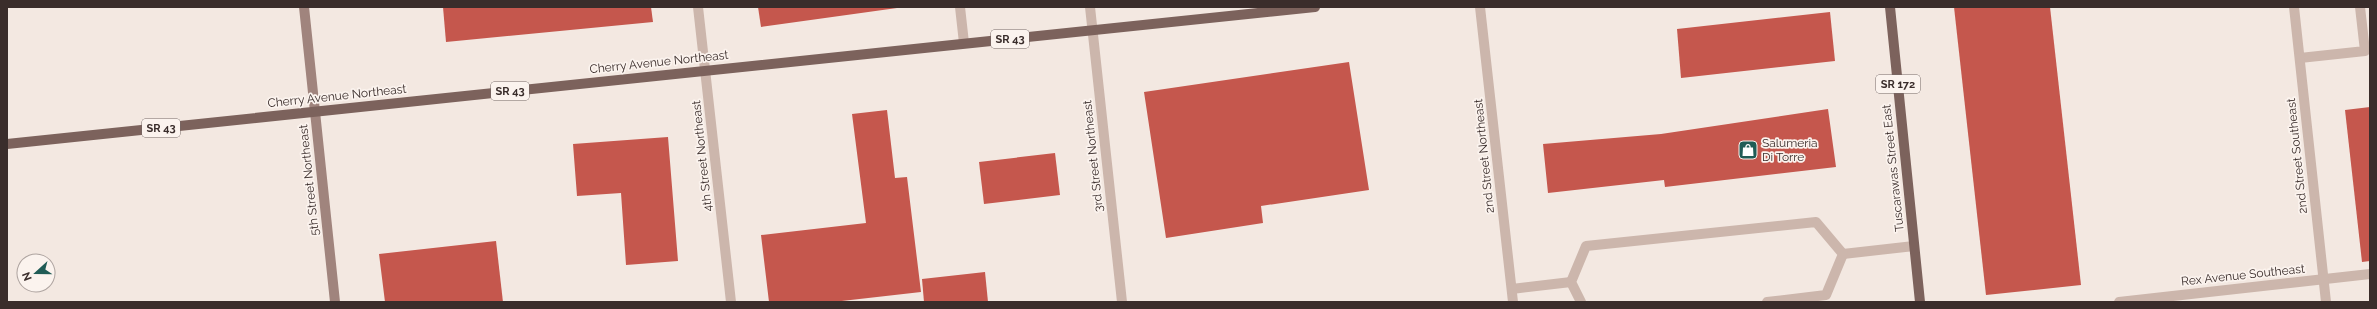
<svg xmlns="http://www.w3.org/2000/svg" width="2377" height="309" font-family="Raleway,sans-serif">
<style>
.building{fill:#c5574d}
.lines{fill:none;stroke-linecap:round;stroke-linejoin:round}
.service{stroke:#ccb6ac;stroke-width:10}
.minor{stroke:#ccb6ac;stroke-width:10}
.tertiary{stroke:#ccb6ac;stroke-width:10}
.secondary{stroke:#a0847d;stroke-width:10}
.primary{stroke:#7c625c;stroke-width:10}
.labels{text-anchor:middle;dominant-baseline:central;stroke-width:3.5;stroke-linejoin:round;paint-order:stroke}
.shield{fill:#fbf3ee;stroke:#746866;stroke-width:1}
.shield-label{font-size:11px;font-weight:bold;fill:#3a2d2b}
.street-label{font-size:12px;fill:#3a2d2b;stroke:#fbf3ee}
.poi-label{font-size:12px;fill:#3a2d2b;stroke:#fbf3ee;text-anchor:start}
</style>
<rect width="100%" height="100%" fill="#f3e8e1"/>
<g class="building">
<path d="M443,7H651L653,22L446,42Z"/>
<path d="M758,7H897V8L761,27Z"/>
<path d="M1954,7H2050L2081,285L1986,295Z"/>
<path d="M1830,12L1835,61L1681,78L1677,29Z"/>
<path d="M1349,62L1369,190L1261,206L1263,223L1166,238L1144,92Z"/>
<path d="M2370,107V261L2362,262L2345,110Z"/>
<path d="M1828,109L1836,167L1665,187L1664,180L1548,193L1543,144L1661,134Z"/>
<path d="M887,110L895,178L907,177L921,292L833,302H769L761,235L866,223L852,114Z"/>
<path d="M668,137L678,261L626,265L621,193L577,196L573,144Z"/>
<path d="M1055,153L1060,195L984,204L979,162Z"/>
<path d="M496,241L503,302H385L379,254Z"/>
<path d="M985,272L988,302H924L922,279Z"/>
</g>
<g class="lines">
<g class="service">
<path d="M960,7L964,43"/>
<path d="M2300,58L2365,51L2360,7"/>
<path d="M1843,254L1914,246"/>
<path d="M1512,289L1571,282"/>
<path d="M1581,302L1571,282L1586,246L1816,222L1843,254L1826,295L1767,302"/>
</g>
<path class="minor" d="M2119,302L2370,274"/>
<g class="tertiary">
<path d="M698,7L731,302"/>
<path d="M1090,7L1122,302"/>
<path d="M1480,7L1513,302"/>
<path d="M2294,7L2326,302"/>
</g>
<path class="secondary" d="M304,7L335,302"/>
<g class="primary">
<path d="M1890,7L1920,302"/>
<path d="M7,144L1315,7"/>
</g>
</g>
<defs>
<g id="shop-square" transform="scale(1)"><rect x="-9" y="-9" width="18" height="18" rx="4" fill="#205c56" stroke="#fbf3ee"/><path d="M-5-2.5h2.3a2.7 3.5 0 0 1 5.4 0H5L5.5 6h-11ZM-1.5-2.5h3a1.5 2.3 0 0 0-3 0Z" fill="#fff"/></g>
</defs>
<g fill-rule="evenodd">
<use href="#shop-square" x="1748" y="150"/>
</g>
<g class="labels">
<g class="shield">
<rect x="991" y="30" width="38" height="18" rx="3"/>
<rect x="1876" y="75" width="44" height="18" rx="3"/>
<rect x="491" y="82" width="38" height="18" rx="3"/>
<rect x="142" y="119" width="38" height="18" rx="3"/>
</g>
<g class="shield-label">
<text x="1010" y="39">SR 43</text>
<text x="1898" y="84">SR 172</text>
<text x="510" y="91">SR 43</text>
<text x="161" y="128">SR 43</text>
</g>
<g class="street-label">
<text transform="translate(659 62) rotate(-6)">Cherry Avenue Northeast</text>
<text transform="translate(337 96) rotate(-6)">Cherry Avenue Northeast</text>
<text transform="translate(702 156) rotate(-96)">4th Street Northeast</text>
<text transform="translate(1093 156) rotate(-96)">3rd Street Northeast</text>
<text transform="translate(1484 156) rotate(-96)">2nd Street Northeast</text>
<text transform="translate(2297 156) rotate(-96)">2nd Street Southeast</text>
<text transform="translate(1893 168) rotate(-96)">Tuscarawas Street East</text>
<text transform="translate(309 180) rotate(-96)">5th Street Northeast</text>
<text transform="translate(2243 275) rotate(-6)">Rex Avenue Southeast</text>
</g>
<g class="poi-label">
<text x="1762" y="143">Salumeria<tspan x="1762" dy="14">Di Torre</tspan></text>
</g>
</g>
<rect width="2377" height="309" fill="none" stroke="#3a2d2b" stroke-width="16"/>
<g transform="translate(36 273) rotate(249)"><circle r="19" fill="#fbf3ee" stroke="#aea4a0"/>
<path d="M0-3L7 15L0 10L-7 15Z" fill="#205c56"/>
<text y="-6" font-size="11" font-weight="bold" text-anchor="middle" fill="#3a2d2b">N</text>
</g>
</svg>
